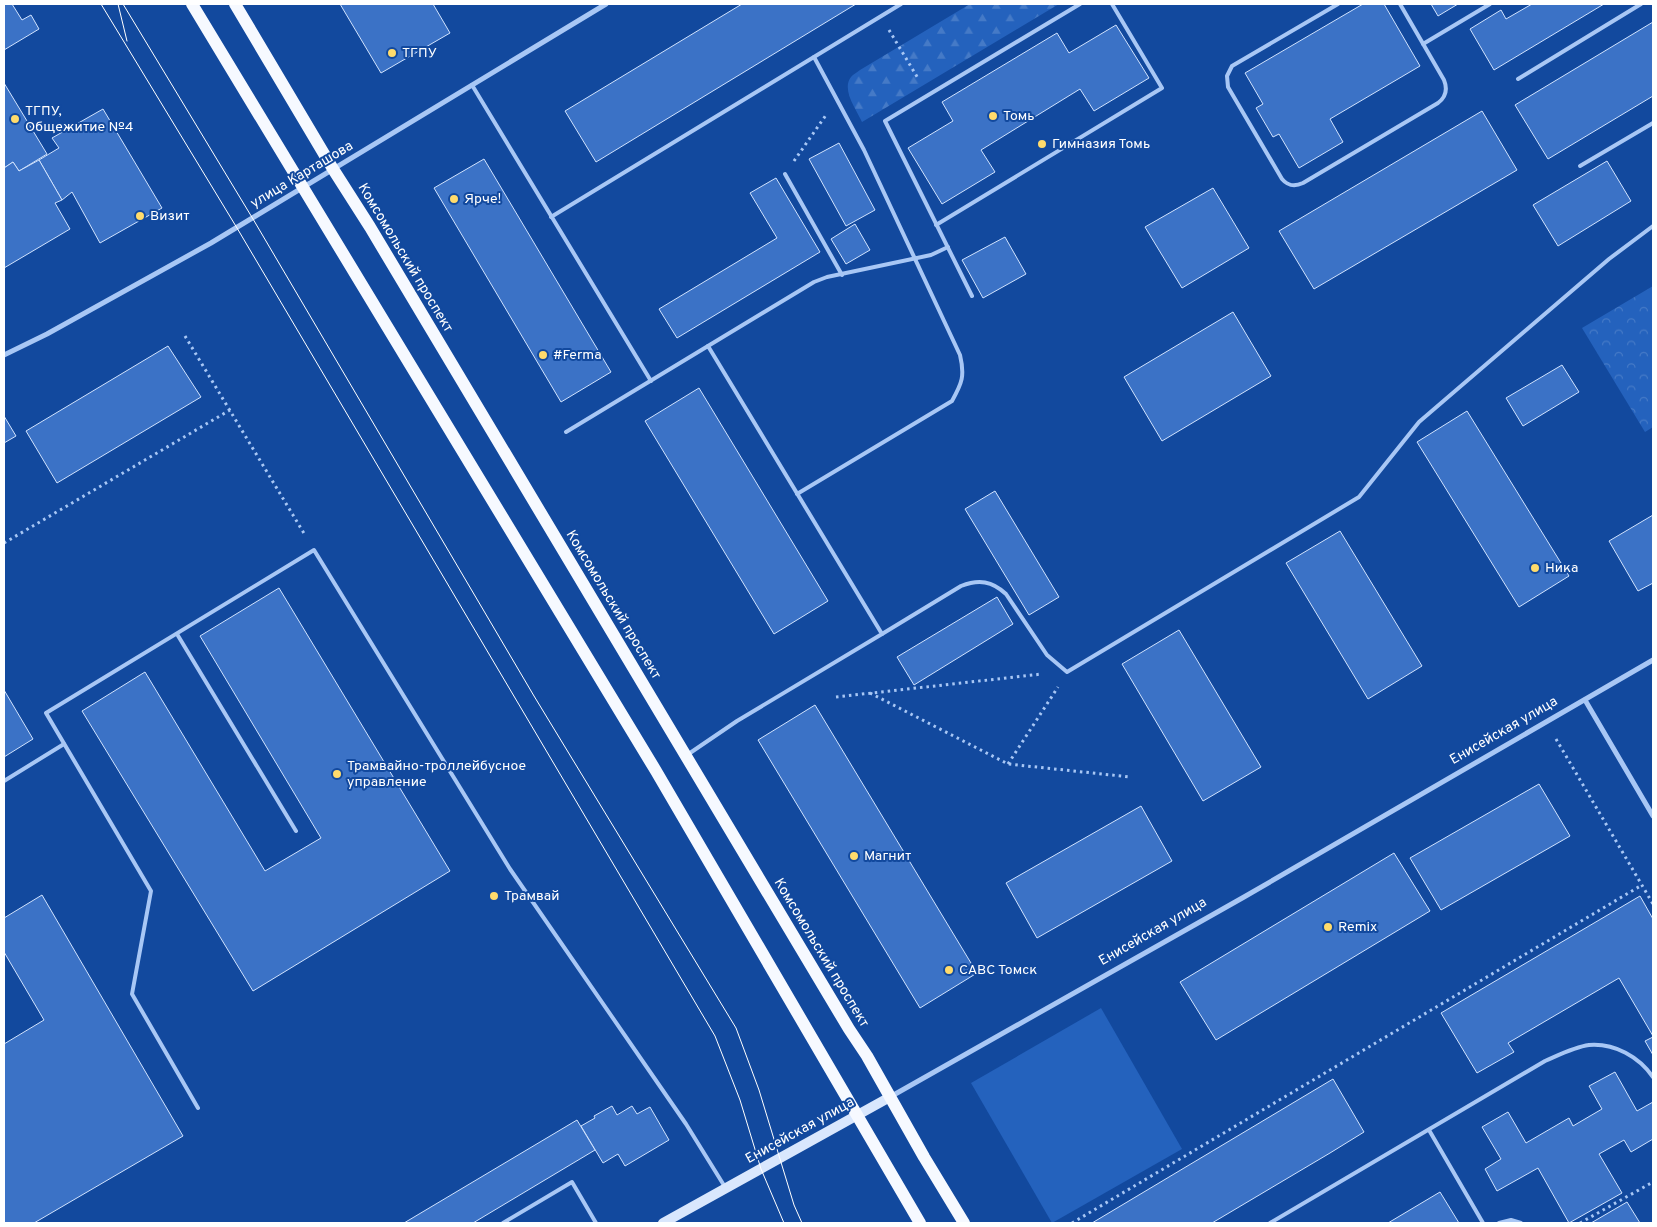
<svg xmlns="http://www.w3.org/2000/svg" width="1657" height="1227" font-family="Overpass,sans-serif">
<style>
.green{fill:#2462bd}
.forest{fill:url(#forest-firs)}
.park{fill:url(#park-crowns)}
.building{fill:#3b72c6;stroke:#d1e3fe}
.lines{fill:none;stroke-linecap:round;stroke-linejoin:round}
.path{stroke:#a8c7f5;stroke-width:3;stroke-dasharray:2.5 4;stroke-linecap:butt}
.lane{stroke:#a8c7f5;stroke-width:4}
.street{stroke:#a8c7f5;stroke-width:5}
.secondary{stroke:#d9e7fd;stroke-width:10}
.primary{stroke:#f6f9ff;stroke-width:12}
.tram{stroke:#fff;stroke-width:1}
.poi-dot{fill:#ffdb6c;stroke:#12499e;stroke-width:2}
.labels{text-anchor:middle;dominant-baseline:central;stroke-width:4;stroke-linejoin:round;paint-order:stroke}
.poi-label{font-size:14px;fill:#fff;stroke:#12499e;text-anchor:start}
.street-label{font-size:14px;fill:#fff;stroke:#12499e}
</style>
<defs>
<pattern id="forest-firs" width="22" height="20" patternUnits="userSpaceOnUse" patternTransform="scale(1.25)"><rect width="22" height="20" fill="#2462bd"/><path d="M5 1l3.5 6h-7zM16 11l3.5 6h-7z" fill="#457ac7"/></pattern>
<pattern id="park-crowns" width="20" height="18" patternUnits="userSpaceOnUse" patternTransform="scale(1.25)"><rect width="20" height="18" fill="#2462bd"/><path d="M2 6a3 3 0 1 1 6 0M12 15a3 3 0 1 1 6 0" fill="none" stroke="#457ac7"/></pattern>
</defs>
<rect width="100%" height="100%" fill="#12499e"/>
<path class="green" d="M1101,1008L1182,1149L1052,1223L971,1083Z"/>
<path class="forest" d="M970,4H1059L862,122C857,110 841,90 851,77C853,74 858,72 860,70Z"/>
<path class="park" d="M1653,286V427L1645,432L1582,328Z"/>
<g class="building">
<path d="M4,4H12L22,20L31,15L39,29L4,50Z"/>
<path d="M340,4H433L450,33L381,73Z"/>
<path d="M742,4H856L596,162L565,111Z"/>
<path d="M1363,4H1384L1420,66L1330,119L1343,142L1299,168L1279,134L1273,137L1256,108L1263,104L1245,73Z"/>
<path d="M1431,4H1458L1438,16Z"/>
<path d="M1532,4H1604L1494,70L1470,29L1501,10L1506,19Z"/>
<path d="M1653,22V96L1548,159L1515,105Z"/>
<path d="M1116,25L1149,78L1094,111L1080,89L981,150L995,172L942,204L908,148L953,121L942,102L1057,33L1069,53Z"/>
<path d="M4,83L47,154L19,171L13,162L4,168Z"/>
<path d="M103,109L162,208L100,243L72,192L62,200L39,160L59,148L52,138Z"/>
<path d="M1482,111L1517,170L1314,289L1279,231Z"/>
<path d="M839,143L875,210L846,226L809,159Z"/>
<path d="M484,159L611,372L561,402L434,188Z"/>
<path d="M39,160L62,200L55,203L70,229L4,268V168L13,162L19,171Z"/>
<path d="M1607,161L1631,201L1558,246L1533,205Z"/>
<path d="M776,178L820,252L677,338L659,309L777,238L750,193Z"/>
<path d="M1213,188L1249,248L1182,288L1145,227Z"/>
<path d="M855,224L870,250L846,264L831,239Z"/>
<path d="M1005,237L1026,274L983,298L962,260Z"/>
<path d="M1233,312L1271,376L1162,441L1124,377Z"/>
<path d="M168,346L201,397L57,483L26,431Z"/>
<path d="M1562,365L1579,392L1523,426L1506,398Z"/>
<path d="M699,388L828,601L774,634L645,421Z"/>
<path d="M1467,411L1569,576L1519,607L1417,442Z"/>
<path d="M4,416L16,436L4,443Z"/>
<path d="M995,491L1059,597L1029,615L965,509Z"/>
<path d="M1653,515V583L1638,591L1609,541Z"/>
<path d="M1340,531L1422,666L1368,699L1286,563Z"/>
<path d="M279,588L450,871L253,991L82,711L145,672L265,871L321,838L200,636Z"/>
<path d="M997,597L1013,624L914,685L897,657Z"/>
<path d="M1179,630L1261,767L1203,801L1122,664Z"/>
<path d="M4,690L33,739L4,757Z"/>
<path d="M815,705L977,973L920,1008L758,740Z"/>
<path d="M1539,784L1570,836L1441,910L1410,858Z"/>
<path d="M1141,806L1172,861L1037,938L1006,883Z"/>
<path d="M1394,853L1430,911L1216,1040L1180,982Z"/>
<path d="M42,895L183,1136L34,1223H4V1044L44,1020L4,952V918Z"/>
<path d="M1640,896L1653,919V1036L1619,978L1508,1043L1514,1052L1477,1073L1441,1013Z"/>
<path d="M1653,1037V1055L1645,1041Z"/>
<path d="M1615,1072L1637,1111L1653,1102V1139L1631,1152L1624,1140L1599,1154L1622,1193L1569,1223L1538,1168L1497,1191L1485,1169L1501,1159L1482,1127L1508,1112L1526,1143L1569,1118L1573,1126L1602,1109L1589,1086Z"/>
<path d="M1333,1079L1364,1132L1330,1153L1212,1223H1092Z"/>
<path d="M612,1106L617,1115L632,1106L637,1114L650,1107L669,1140L625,1166L618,1154L603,1163L581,1126L595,1118L594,1116Z"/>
<path d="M577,1120L595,1150L473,1223H404Z"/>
<path d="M1440,1192L1459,1223H1388Z"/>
<path d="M1627,1202L1640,1223H1591Z"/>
</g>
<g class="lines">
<g class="path">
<path d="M889,30L919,80"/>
<path d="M794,161L826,115"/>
<path d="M185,336L305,535"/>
<path d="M4,543L230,410"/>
<path d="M870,693L1008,764L1130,777"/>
<path d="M836,697L1042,674"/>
<path d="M1556,739L1653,904"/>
<path d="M1008,764L1058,687"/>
<path d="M1072,1223L1642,885"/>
<path d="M1580,1223L1653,1182"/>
</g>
<g class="lane">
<path d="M1338,4L1232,66L1227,76L1228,87L1282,179C1288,186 1294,187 1303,183L1438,103C1446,97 1448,90 1444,80L1400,4"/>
<path d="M1423,44L1490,4"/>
<path d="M1518,79L1641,4"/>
<path d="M472,85L651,381"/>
<path d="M1580,166L1653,123"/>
<path d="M785,174L842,275"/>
<path d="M551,217L901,4"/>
<path d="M936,225L1162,88L1112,4"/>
<path d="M972,296L885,121L1080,4"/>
<path d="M708,346L814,282L827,277L931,255L948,247"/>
<path d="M566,432L708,346L882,634L737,721L687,755"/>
<path d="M797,494L952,401C962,383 965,376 960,355L864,150L814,57"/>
<path d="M177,634L296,831"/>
<path d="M882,634L961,586C979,579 992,581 1006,594L1047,655L1067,672L1359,497L1419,422L1609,259L1653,226"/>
<path d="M4,781L64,744"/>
<path d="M198,1108L132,994L151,891L46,713L314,550L510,869L686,1124L725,1187"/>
<path d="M1429,1130L1483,1223"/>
<path d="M503,1223L572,1182L596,1223"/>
<path d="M1270,1223L1545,1061C1559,1055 1574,1047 1589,1045C1615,1043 1639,1057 1653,1077"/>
<path d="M1499,1223L1511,1220L1521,1223"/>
</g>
<g class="street">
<path d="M4,355L47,334L211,243L606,4"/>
<path d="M1585,700L1653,816"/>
<path d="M890,1097L1244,897L1653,660"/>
</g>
<path class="secondary" d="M663,1223L890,1097"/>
<g class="primary">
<path d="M192,4L656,771L920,1223"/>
<path d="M235,4L333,169L370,227L849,1029L867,1056L924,1157L964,1223"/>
</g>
<g class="tram">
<path d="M101,4L237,228L715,1036L740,1100L761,1169L784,1223"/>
<path d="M118,4L127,41"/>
<path d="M123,4L253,219L534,696L736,1028L759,1090L794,1205L802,1223"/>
</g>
</g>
<g class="poi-dot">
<circle cx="392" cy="53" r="5"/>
<circle cx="993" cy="116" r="5"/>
<circle cx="15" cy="119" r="5"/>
<circle cx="1042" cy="144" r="5"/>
<circle cx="454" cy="199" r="5"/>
<circle cx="140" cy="216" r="5"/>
<circle cx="543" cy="355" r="5"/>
<circle cx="1535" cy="568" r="5"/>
<circle cx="337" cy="774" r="5"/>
<circle cx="854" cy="856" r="5"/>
<circle cx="494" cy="896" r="5"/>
<circle cx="1328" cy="927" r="5"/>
<circle cx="949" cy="970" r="5"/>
</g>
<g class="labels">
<g class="poi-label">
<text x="402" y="53">ТГПУ</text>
<text x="25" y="111">ТГПУ,<tspan x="25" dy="16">Общежитие №4</tspan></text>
<text x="1003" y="116">Томь</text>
<text x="1052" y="144">Гимназия Томь</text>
<text x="464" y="199">Ярче!</text>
<text x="150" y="216">Визит</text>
<text x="553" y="355">#Ferma</text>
<text x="1545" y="568">Ника</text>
<text x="347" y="766">Трамвайно-троллейбусное<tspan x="347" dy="16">управление</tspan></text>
<text x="864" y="856">Магнит</text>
<text x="504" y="896">Трамвай</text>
<text x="1338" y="927">Remix</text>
<text x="959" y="970">САВС Томск</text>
</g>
<g class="street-label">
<text transform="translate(302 175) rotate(-31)">улица Карташова</text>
<text transform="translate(405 258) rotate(59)">Комсомольский проспект</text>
<text transform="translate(613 605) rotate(59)">Комсомольский проспект</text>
<text transform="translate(1504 731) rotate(-30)">Енисейская улица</text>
<text transform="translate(1153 932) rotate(-30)">Енисейская улица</text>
<text transform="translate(821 953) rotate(59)">Комсомольский проспект</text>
<text transform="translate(800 1131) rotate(-29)">Енисейская улица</text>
</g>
</g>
<rect width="1657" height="1227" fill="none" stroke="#ffffff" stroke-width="10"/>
</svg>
